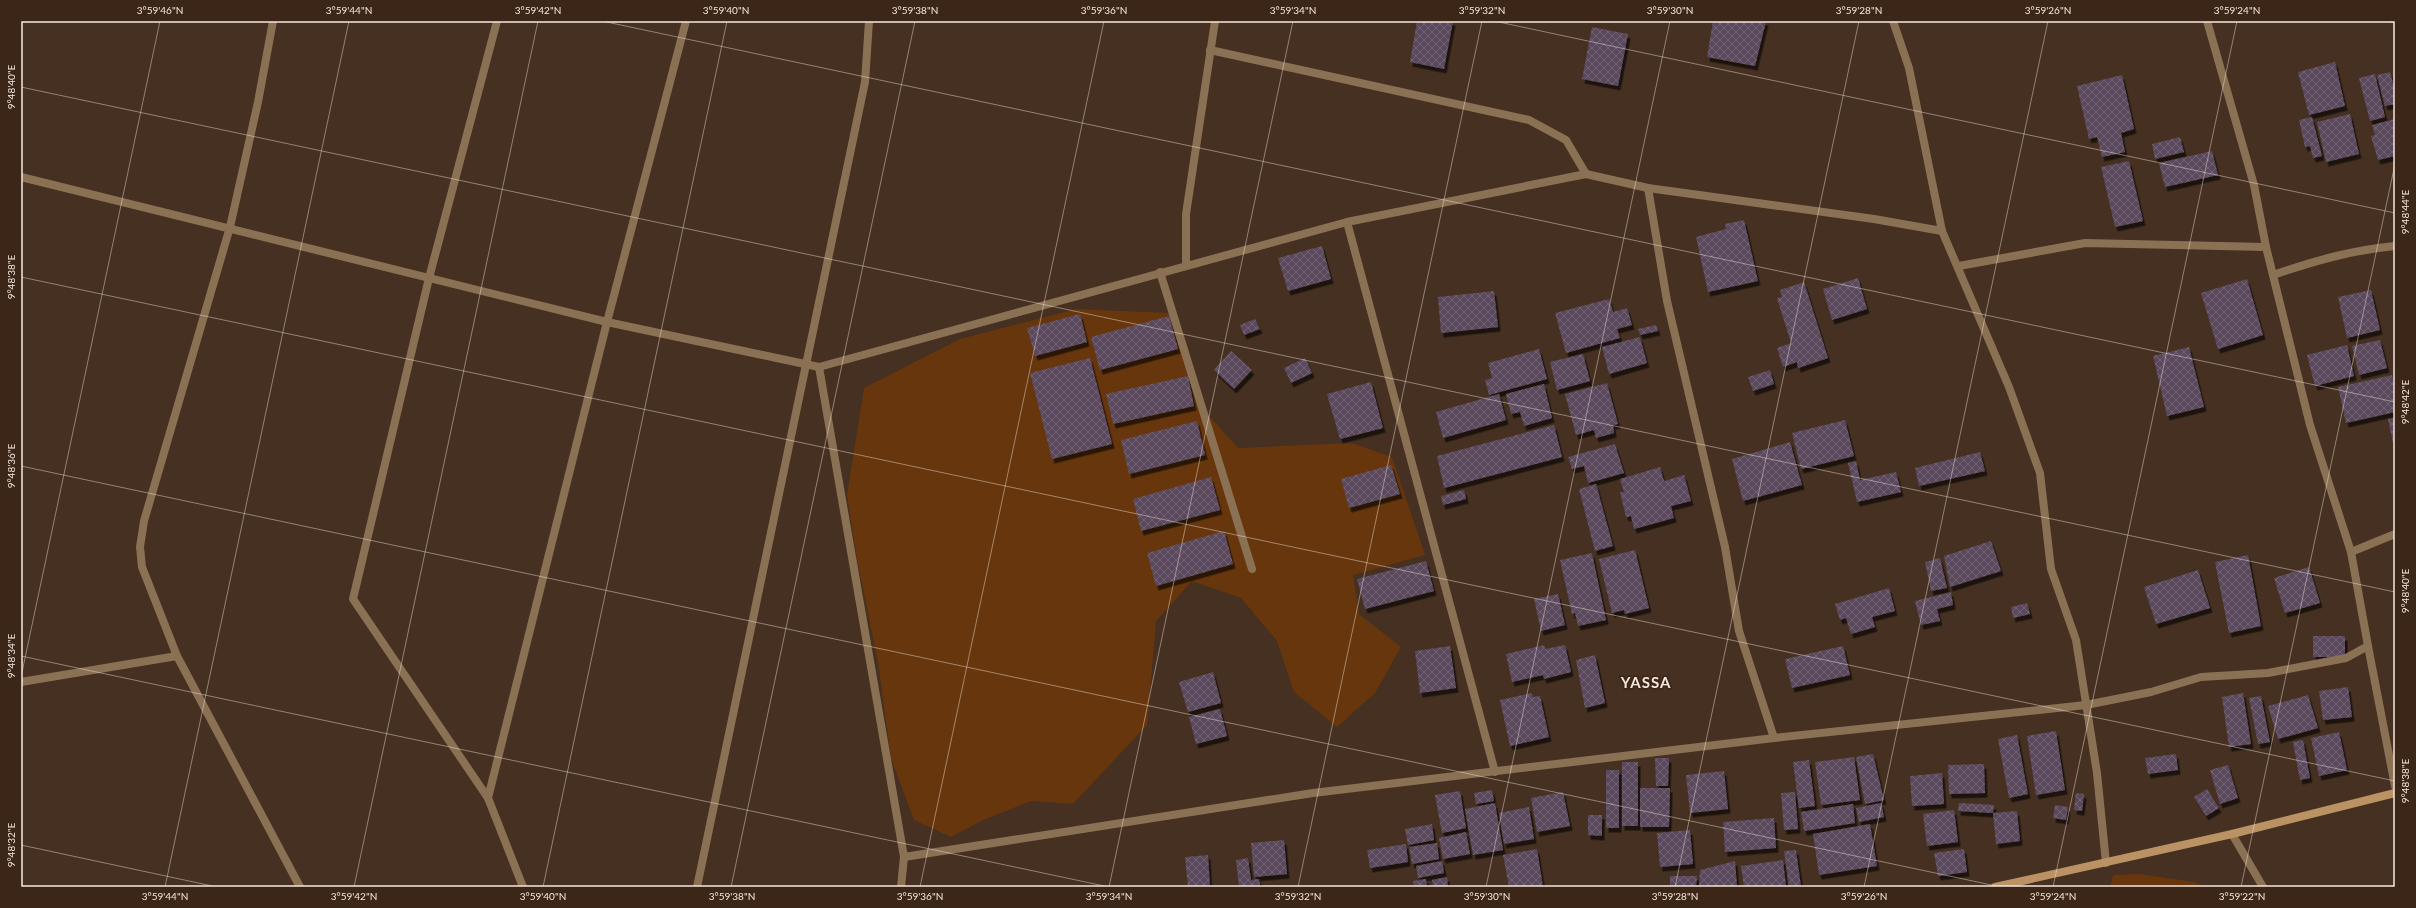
<svg xmlns="http://www.w3.org/2000/svg" width="2416" height="908" font-family="Lato,sans-serif">
<style>
.grass{fill:#67360c}
.building{fill:url(#building-cross-hatch);filter:url(#shadow)}
.lines{fill:none;stroke-linecap:round;stroke-linejoin:round}
.street{stroke:#8b7154;stroke-width:8}
.secondary{stroke:#bb9263;stroke-width:8}
.ticks{fill:none;stroke:#f6e7de;stroke-width:1;stroke-opacity:0.45}
.labels{text-anchor:middle;dominant-baseline:central;stroke-width:3.5;stroke-linejoin:round;paint-order:stroke}
.district-label{font-size:15px;font-weight:bold;letter-spacing:1px;fill:#f6e7de;stroke:#3b2617}
.neatline{fill:none;stroke:#f6e7de;stroke-width:1.5}
.ticks-label{font-size:10px;text-anchor:middle;fill:#f6e7de}
</style>
<defs>
<pattern id="building-cross-hatch" width="8" height="8" patternUnits="userSpaceOnUse"><rect width="8" height="8" fill="#5a485c"/><path d="M0 0l8 8M0 8l8-8" fill="none" stroke="#726273"/></pattern>
<filter id="shadow"><feDropShadow dx="2.5" dy="4.5" stdDeviation="0" flood-color="#0009"/></filter>
</defs>
<rect width="100%" height="100%" fill="#453021"/>
<g class="grass">
<path d="M1076,309L1170,313L1204,410L1238,448L1352,443L1392,457L1425,555L1353,575L1359,614L1401,647L1375,693L1337,727L1294,692L1277,641L1241,598L1192,581L1156,621L1147,725L1073,804L1031,801L983,820L951,837L914,820L891,758L878,662L857,559L847,495L864,388L960,339Z"/>
<path d="M2140,874L2195,882L2205,887H2110L2113,875Z"/>
</g>
<g class="building">
<path d="M1417,21H1453L1444,69L1410,62Z"/>
<path d="M1713,21H1766L1755,66L1707,57Z"/>
<path d="M1592,27L1628,34L1618,86L1582,79Z"/>
<path d="M2335,62L2345,106L2309,115L2298,72Z"/>
<path d="M2390,72L2395,91V104L2385,106L2377,75Z"/>
<path d="M2375,74L2385,117L2370,121L2359,78Z"/>
<path d="M2122,75L2134,129L2121,133L2125,152L2102,157L2097,137L2089,139L2077,86Z"/>
<path d="M2350,114L2359,154L2326,162L2317,122Z"/>
<path d="M2312,117L2322,156L2313,158L2310,146L2305,147L2299,120Z"/>
<path d="M2395,119V156L2378,160L2371,136L2375,135L2372,125Z"/>
<path d="M2180,137L2184,152L2155,159L2152,144Z"/>
<path d="M2212,151L2218,175L2165,187L2159,163Z"/>
<path d="M2129,161L2143,221L2115,227L2101,167Z"/>
<path d="M1744,220L1758,281L1708,292L1696,237L1726,229L1725,224Z"/>
<path d="M1322,246L1331,279L1288,291L1278,258Z"/>
<path d="M1858,278L1867,309L1832,320L1823,289Z"/>
<path d="M2247,279L2263,335L2218,349L2201,293Z"/>
<path d="M1804,282L1828,358L1798,368L1797,362L1783,367L1777,348L1791,343L1777,298L1782,297L1780,290Z"/>
<path d="M2371,290L2380,330L2347,338L2338,297Z"/>
<path d="M1494,291L1498,327L1441,333L1438,297Z"/>
<path d="M1609,299L1613,312L1627,308L1632,325L1617,329L1620,338L1566,353L1555,313Z"/>
<path d="M1080,314L1087,342L1035,356L1027,328Z"/>
<path d="M1169,316L1178,349L1100,370L1091,337Z"/>
<path d="M1255,319L1260,329L1244,335L1240,325Z"/>
<path d="M1656,325L1658,331L1640,335L1638,329Z"/>
<path d="M1640,337L1647,363L1609,374L1602,347Z"/>
<path d="M2380,340L2387,368L2359,375L2352,346Z"/>
<path d="M2347,345L2354,376L2315,386L2307,355Z"/>
<path d="M2189,347L2204,407L2167,416L2153,356Z"/>
<path d="M1539,349L1547,379L1489,395L1485,380L1492,378L1488,363Z"/>
<path d="M1231,351L1252,370L1234,389L1214,370Z"/>
<path d="M1583,354L1590,381L1557,390L1550,362Z"/>
<path d="M1090,358L1112,444L1052,459L1030,373Z"/>
<path d="M1305,358L1312,373L1291,383L1284,368Z"/>
<path d="M1770,370L1774,384L1753,391L1748,377Z"/>
<path d="M2392,375L2395,390V412L2346,423L2338,387Z"/>
<path d="M1188,376L1194,406L1113,424L1106,394Z"/>
<path d="M1371,382L1383,428L1340,439L1327,394Z"/>
<path d="M1607,383L1618,424L1613,425L1614,433L1596,438L1594,430L1576,435L1565,394Z"/>
<path d="M1544,384L1552,418L1524,426L1520,412L1511,414L1506,394Z"/>
<path d="M1499,394L1506,420L1443,438L1436,412Z"/>
<path d="M2395,418V448H2394L2388,419Z"/>
<path d="M1845,420L1854,456L1801,469L1792,433Z"/>
<path d="M1197,421L1205,455L1129,474L1121,440Z"/>
<path d="M1554,425L1562,457L1444,488L1437,456Z"/>
<path d="M1790,442L1802,485L1743,501L1732,459Z"/>
<path d="M1615,444L1624,473L1588,483L1584,466L1572,469L1568,457Z"/>
<path d="M1980,452L1985,471L1919,486L1915,468Z"/>
<path d="M1856,461L1860,480L1896,472L1901,492L1857,502L1848,463Z"/>
<path d="M1391,465L1400,494L1349,508L1341,479Z"/>
<path d="M1660,467L1664,481L1684,475L1691,501L1671,506L1674,518L1634,529L1631,516L1626,517L1620,492H1624L1620,479Z"/>
<path d="M1211,477L1220,510L1141,531L1133,499Z"/>
<path d="M1596,484L1613,546L1595,551L1579,489Z"/>
<path d="M1464,490L1466,499L1443,505L1441,496Z"/>
<path d="M1224,531L1233,564L1156,586L1147,553Z"/>
<path d="M1991,541L2001,571L1950,587L1944,556Z"/>
<path d="M1635,550L1649,608L1625,614L1624,610L1612,613L1599,559Z"/>
<path d="M1592,553L1606,620L1578,626L1575,613L1572,614L1560,560Z"/>
<path d="M2248,555L2261,626L2229,633L2215,562Z"/>
<path d="M1940,558L1947,588L1931,591L1925,562Z"/>
<path d="M1426,561L1434,591L1365,609L1357,579Z"/>
<path d="M2309,567L2320,603L2285,613L2274,578Z"/>
<path d="M2198,570L2210,608L2156,624L2144,587Z"/>
<path d="M1889,588L1895,611L1872,617L1875,627L1851,634L1846,618L1840,620L1835,604Z"/>
<path d="M1951,592L1953,605L1937,609L1940,621L1921,625L1915,601Z"/>
<path d="M1558,594L1565,625L1541,631L1534,599Z"/>
<path d="M2027,603L2030,614L2013,618L2011,607Z"/>
<rect x="2313" y="636" width="32" height="21"/>
<path d="M1544,645L1545,649L1565,645L1571,672L1544,679L1543,675L1512,682L1506,654Z"/>
<path d="M1450,646L1456,688L1420,693L1415,651Z"/>
<path d="M1843,646L1850,675L1792,688L1785,659Z"/>
<path d="M1595,655L1605,703L1585,708L1576,660Z"/>
<path d="M1213,672L1221,703L1188,712L1179,682Z"/>
<path d="M2348,687L2352,717L2323,720L2319,691Z"/>
<path d="M1532,693L1533,697L1540,696L1549,737L1510,746L1500,700Z"/>
<path d="M2243,693L2251,744L2229,747L2222,697Z"/>
<path d="M2308,695L2318,728L2278,739L2268,706Z"/>
<path d="M2261,696L2270,742L2258,744L2249,698Z"/>
<path d="M1220,709L1227,736L1196,744L1189,717Z"/>
<path d="M2056,731L2065,790L2036,795L2027,736Z"/>
<path d="M2339,732L2347,770L2319,776L2311,738Z"/>
<path d="M2017,735L2028,794L2009,798L1998,739Z"/>
<path d="M2303,740L2310,778L2300,780L2293,742Z"/>
<path d="M1873,754L1884,800L1865,804L1856,757Z"/>
<path d="M2176,754L2178,770L2148,774L2145,758Z"/>
<path d="M1854,757L1860,800L1821,805L1815,762Z"/>
<path d="M1655,758H1669L1668,786H1656Z"/>
<path d="M1809,760L1815,806L1799,808L1793,762Z"/>
<rect x="1622" y="762" width="16" height="64"/>
<path d="M1984,764L1985,793L1949,794L1948,765Z"/>
<path d="M2228,765L2238,798L2220,804L2210,770Z"/>
<rect x="1606" y="770" width="13" height="58"/>
<path d="M1724,771L1728,809L1690,813L1686,775Z"/>
<path d="M1942,773L1944,804L1912,806L1910,776Z"/>
<path d="M1640,788H1670L1669,827H1640Z"/>
<path d="M2207,789L2219,808L2206,816L2194,797Z"/>
<path d="M1492,790L1494,801L1476,804L1474,793Z"/>
<path d="M1460,791L1466,828L1442,833L1435,795Z"/>
<path d="M1563,792L1570,826L1537,832L1531,798Z"/>
<path d="M1795,792L1798,829L1784,830L1781,793Z"/>
<path d="M2076,793L2084,794L2082,811L2074,810Z"/>
<path d="M1495,803L1503,850L1473,855L1465,809Z"/>
<path d="M1881,803L1884,817L1859,822L1856,808Z"/>
<path d="M1959,803L1994,805L1993,813L1958,811Z"/>
<path d="M1853,804L1855,823L1804,831L1801,812Z"/>
<path d="M2055,805L2068,807L2066,820L2053,818Z"/>
<path d="M1529,807L1534,839L1504,844L1499,813Z"/>
<path d="M1954,810L1958,842L1927,846L1923,814Z"/>
<path d="M2017,811L2020,841L1996,844L1993,813Z"/>
<path d="M1588,815H1602V836L1588,835Z"/>
<path d="M1774,818L1776,848L1725,852L1723,822Z"/>
<path d="M1432,824L1434,840L1408,845L1405,829Z"/>
<path d="M1870,824L1877,866L1819,875L1813,834Z"/>
<path d="M1690,830L1693,864L1660,867L1657,833Z"/>
<path d="M1466,832L1470,854L1443,859L1439,838Z"/>
<path d="M1284,840L1287,874L1254,877L1251,843Z"/>
<path d="M1437,843L1439,859L1412,864L1409,847Z"/>
<path d="M1406,844L1408,862L1370,868L1367,850Z"/>
<path d="M1537,849L1543,887H1509L1503,855Z"/>
<path d="M1964,849L1967,872L1938,876L1934,853Z"/>
<path d="M1796,850L1801,887H1789L1784,851Z"/>
<path d="M1208,855L1210,887H1188L1185,857Z"/>
<path d="M1248,858L1251,880L1259,879L1260,885L1239,887L1236,860Z"/>
<path d="M1783,860L1786,887H1744L1741,866Z"/>
<path d="M1442,861L1444,873L1418,878L1416,866Z"/>
<path d="M1735,861L1737,887H1699L1700,870Z"/>
<path d="M1670,876H1697L1696,887H1670Z"/>
<path d="M1447,877L1448,887H1433L1432,880Z"/>
<path d="M1426,879L1427,887H1414L1413,881Z"/>
</g>
<g class="lines">
<g class="street">
<path d="M273,21L258,102L230,227L144,521L140,547L142,567L177,656L300,887"/>
<path d="M497,21L429,278L353,599L488,798L523,887"/>
<path d="M1893,21L1909,68L1942,231L2009,387L2040,473L2051,569L2076,640L2097,773L2106,863"/>
<path d="M1210,50L1529,120L1566,140L1586,174"/>
<path d="M21,177L607,322L819,367L1347,222L1586,174L1648,188L1667,301L1725,547L1739,631L1774,738"/>
<path d="M1648,188L1874,219L1942,231"/>
<path d="M1347,222L1495,772"/>
<path d="M1186,264V214L1215,21"/>
<path d="M1959,266L2085,243L2266,247"/>
<path d="M1160,272L1252,569"/>
<path d="M2273,275C2314,261 2352,250 2395,246"/>
<path d="M819,367L904,857L901,887"/>
<path d="M2351,552L2395,534"/>
<path d="M2368,646L2395,786"/>
<path d="M21,682L177,656"/>
<path d="M488,798L607,322L686,21"/>
<path d="M2232,834L2263,887"/>
<path d="M904,857L1313,793L1774,738L2086,705L2151,692L2201,677L2268,673L2346,658L2368,646L2351,552L2310,425L2266,247L2254,185L2207,21"/>
<path d="M697,887L865,82L869,21"/>
</g>
<path class="secondary" d="M1995,887L2232,834L2395,793"/>
</g>
<path class="ticks" d="M602,21L2395,402M1494,21L2395,213M2386,21L2395,23M21,87L2395,592M21,277L2395,781M21,466L2001,887M21,656L1109,887M21,677L160,21M21,845L217,887M165,887L349,21M354,887L538,21M543,887L727,21M731,887L915,21M920,887L1104,21M1109,887L1293,21M1298,887L1482,21M1486,887L1670,21M1675,887L1859,21M1864,887L2048,21M2053,887L2237,21M2241,887L2395,164"/>
<g class="labels">
<g class="district-label">
<text x="1646" y="682">YASSA</text>
</g>
</g>
<rect width="2416" height="908" fill="none" stroke="#3b2617" stroke-width="44"/>
<rect x="22" y="22" width="2372" height="864" class="neatline"/>
<g class="ticks-label">
<text x="160" y="14">3°59'46"N</text>
<text x="349" y="14">3°59'44"N</text>
<text x="538" y="14">3°59'42"N</text>
<text x="726" y="14">3°59'40"N</text>
<text x="915" y="14">3°59'38"N</text>
<text x="1104" y="14">3°59'36"N</text>
<text x="1293" y="14">3°59'34"N</text>
<text x="1482" y="14">3°59'32"N</text>
<text x="1670" y="14">3°59'30"N</text>
<text x="1859" y="14">3°59'28"N</text>
<text x="2048" y="14">3°59'26"N</text>
<text x="2237" y="14">3°59'24"N</text>
<text transform="translate(11 87) rotate(-90)" y="4">9°48'40"E</text>
<text transform="translate(2405 212) rotate(-90)" y="4">9°48'44"E</text>
<text transform="translate(11 277) rotate(-90)" y="4">9°48'38"E</text>
<text transform="translate(2405 402) rotate(-90)" y="4">9°48'42"E</text>
<text transform="translate(11 466) rotate(-90)" y="4">9°48'36"E</text>
<text transform="translate(2405 591) rotate(-90)" y="4">9°48'40"E</text>
<text transform="translate(11 656) rotate(-90)" y="4">9°48'34"E</text>
<text transform="translate(2405 781) rotate(-90)" y="4">9°48'38"E</text>
<text transform="translate(11 845) rotate(-90)" y="4">9°48'32"E</text>
<text x="165" y="900">3°59'44"N</text>
<text x="354" y="900">3°59'42"N</text>
<text x="543" y="900">3°59'40"N</text>
<text x="732" y="900">3°59'38"N</text>
<text x="920" y="900">3°59'36"N</text>
<text x="1109" y="900">3°59'34"N</text>
<text x="1298" y="900">3°59'32"N</text>
<text x="1487" y="900">3°59'30"N</text>
<text x="1675" y="900">3°59'28"N</text>
<text x="1864" y="900">3°59'26"N</text>
<text x="2053" y="900">3°59'24"N</text>
<text x="2242" y="900">3°59'22"N</text>
</g>
</svg>
